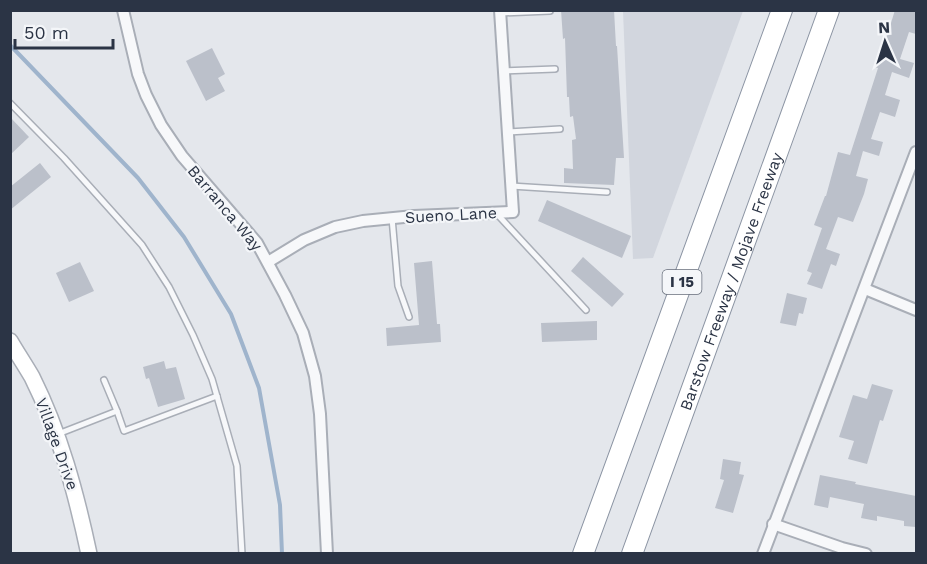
<svg xmlns="http://www.w3.org/2000/svg" width="927" height="564" font-family="'Work Sans',sans-serif">
<style>
.built{fill:#d2d6de}
.lines{fill:none;stroke-linecap:round;stroke-linejoin:round}
.stream{stroke:#9fb4cc;stroke-width:4}
.building{fill:#bbc0ca}
.lane-casing{stroke:#a9aeb7;stroke-width:8}
.street-casing{stroke:#a9aeb7;stroke-width:14}
.secondary-casing{stroke:#a9aeb7;stroke-width:18}
.highway-casing{stroke:#8b94a3;stroke-width:22}
.lane{stroke:#f7f8fa;stroke-width:5}
.street{stroke:#f7f8fa;stroke-width:10}
.secondary{stroke:#fff;stroke-width:15}
.highway{stroke:#fff;stroke-width:20}
.labels{text-anchor:middle;dominant-baseline:central;stroke-width:4.5;stroke-linejoin:round;paint-order:stroke}
.shield{fill:#f4f6f9;stroke:#676e7b;stroke-width:1.5}
.shield-label{font-size:15px;font-weight:bold;fill:#2b3445}
.street-label{font-size:16px;fill:#2b3445;stroke:#f4f6f9}
</style>
<rect width="100%" height="100%" fill="#e4e7ec"/>
<path class="built" d="M623,11H743L653,258L633,259Z"/>
<g class="lines">
<path class="stream" d="M10,45L138,178L184,237L231,314L259,388L280,505L282,554"/>
</g>
<g class="building">
<path d="M561,10H614L616,46H617L624,158H616L614,185L564,183V168L573,169L572,140L576,139L573,116L570,117L569,97H567L565,38L563,39Z"/>
<path d="M895,10H916V34L909,32L900,59L914,63L909,78L892,72L885,95L900,100L895,117L880,112L871,139L883,142L879,156L863,151L856,176L868,179L864,194L853,222L838,217L826,249L840,254L836,266L831,264L822,289L807,284L812,273L807,271L822,228L814,225L825,196H826L838,152L850,155L878,68L874,67L884,35L887,36Z"/>
<path d="M212,48L225,74L218,78L225,91L206,101L186,61Z"/>
<path d="M10,117L29,137L10,155Z"/>
<path d="M40,163L51,177L10,210V187Z"/>
<path d="M547,200L631,236L622,258L538,221Z"/>
<path d="M583,257L624,294L612,307L571,271Z"/>
<path d="M432,261L437,324H440L441,342L387,346L386,328L419,325L414,263Z"/>
<path d="M80,262L94,291L69,302L56,273Z"/>
<path d="M787,293L807,298L803,314L799,313L796,326L780,323Z"/>
<path d="M597,321V340L542,342L541,323Z"/>
<path d="M164,361L166,369L176,367L185,399L158,407L149,378L146,379L143,367Z"/>
<path d="M872,384L893,390L883,421L880,420L867,464L848,459L854,441L839,437L853,395L867,399Z"/>
<path d="M723,459L741,462L739,474L744,475L733,513L715,508L724,480L720,479Z"/>
<path d="M820,475L856,482L855,484L916,496V527L904,526V521L877,516V521L861,518L864,504L830,497L828,508L814,505Z"/>
</g>
<g class="lines">
<g class="lane-casing">
<g id="lane">
<path d="M500,13L550,11"/>
<path d="M504,71L555,69"/>
<path d="M10,103L64,158L142,245L169,287L193,335L212,379L237,466L242,554"/>
<path d="M508,132L560,129"/>
<path d="M511,186L607,192"/>
<path d="M497,214L586,310"/>
<path d="M392,218L398,286L409,317"/>
<path d="M104,380L117,411"/>
<path d="M58,434L117,411L124,431L217,396"/>
</g>
</g>
<g class="street-casing">
<g id="street">
<path d="M123,10L138,74L146,95L161,125L182,156L257,243L285,295L303,333L315,376L320,414L327,554"/>
<path d="M268,262L304,240L335,227L363,221L414,216L513,212L500,10"/>
<path d="M865,289L916,310"/>
<path d="M773,524L842,548L866,554"/>
<path d="M763,554L916,152"/>
</g>
</g>
<g class="secondary-casing">
<path id="secondary" d="M10,341C17,353 25,365 32,377C60,433 76,493 89,554"/>
</g>
<g class="highway-casing">
<g id="highway">
<path d="M583,554L782,10"/>
<path id="s1" d="M632,554L829,10"/>
</g>
</g>
<use href="#lane" class="lane"/>
<use href="#street" class="street"/>
<use href="#secondary" class="secondary"/>
<use href="#highway" class="highway"/>
</g>
<g class="labels">
<rect class="shield" x="662.5" y="270" width="39" height="24" rx="4.5"/>
<g class="shield-label">
<text x="682" y="282">I 15</text>
</g>
<g class="street-label">
<text transform="translate(225 208) rotate(50)">Barranca Way</text>
<text transform="translate(451 215) rotate(-3)">Sueno Lane</text>
<text stroke="none"><textPath href="#s1" startOffset="290">Barstow Freeway / Mojave Freeway</textPath></text>
<text transform="translate(57 444) rotate(70)">Village Drive</text>
</g>
</g>
<rect width="927" height="564" fill="none" stroke="#2b3445" stroke-width="24"/>
<g transform="translate(885 42) rotate(357)" stroke="#f4f6f9" stroke-width="4.5" paint-order="stroke">
<path d="M0-4.5L10 22L0 15L-10 22Z" fill="#2b3445"/>
<text y="-9" font-size="16" font-weight="bold" text-anchor="middle" fill="#2b3445">N</text>
</g>
<path d="M15 39v9h98v-9" fill="none" stroke="#2b3445" stroke-width="3"/>
<text x="24" y="39" font-size="18" fill="#2b3445" stroke="#f4f6f9" stroke-width="4.5" paint-order="stroke">50 m</text>
</svg>
